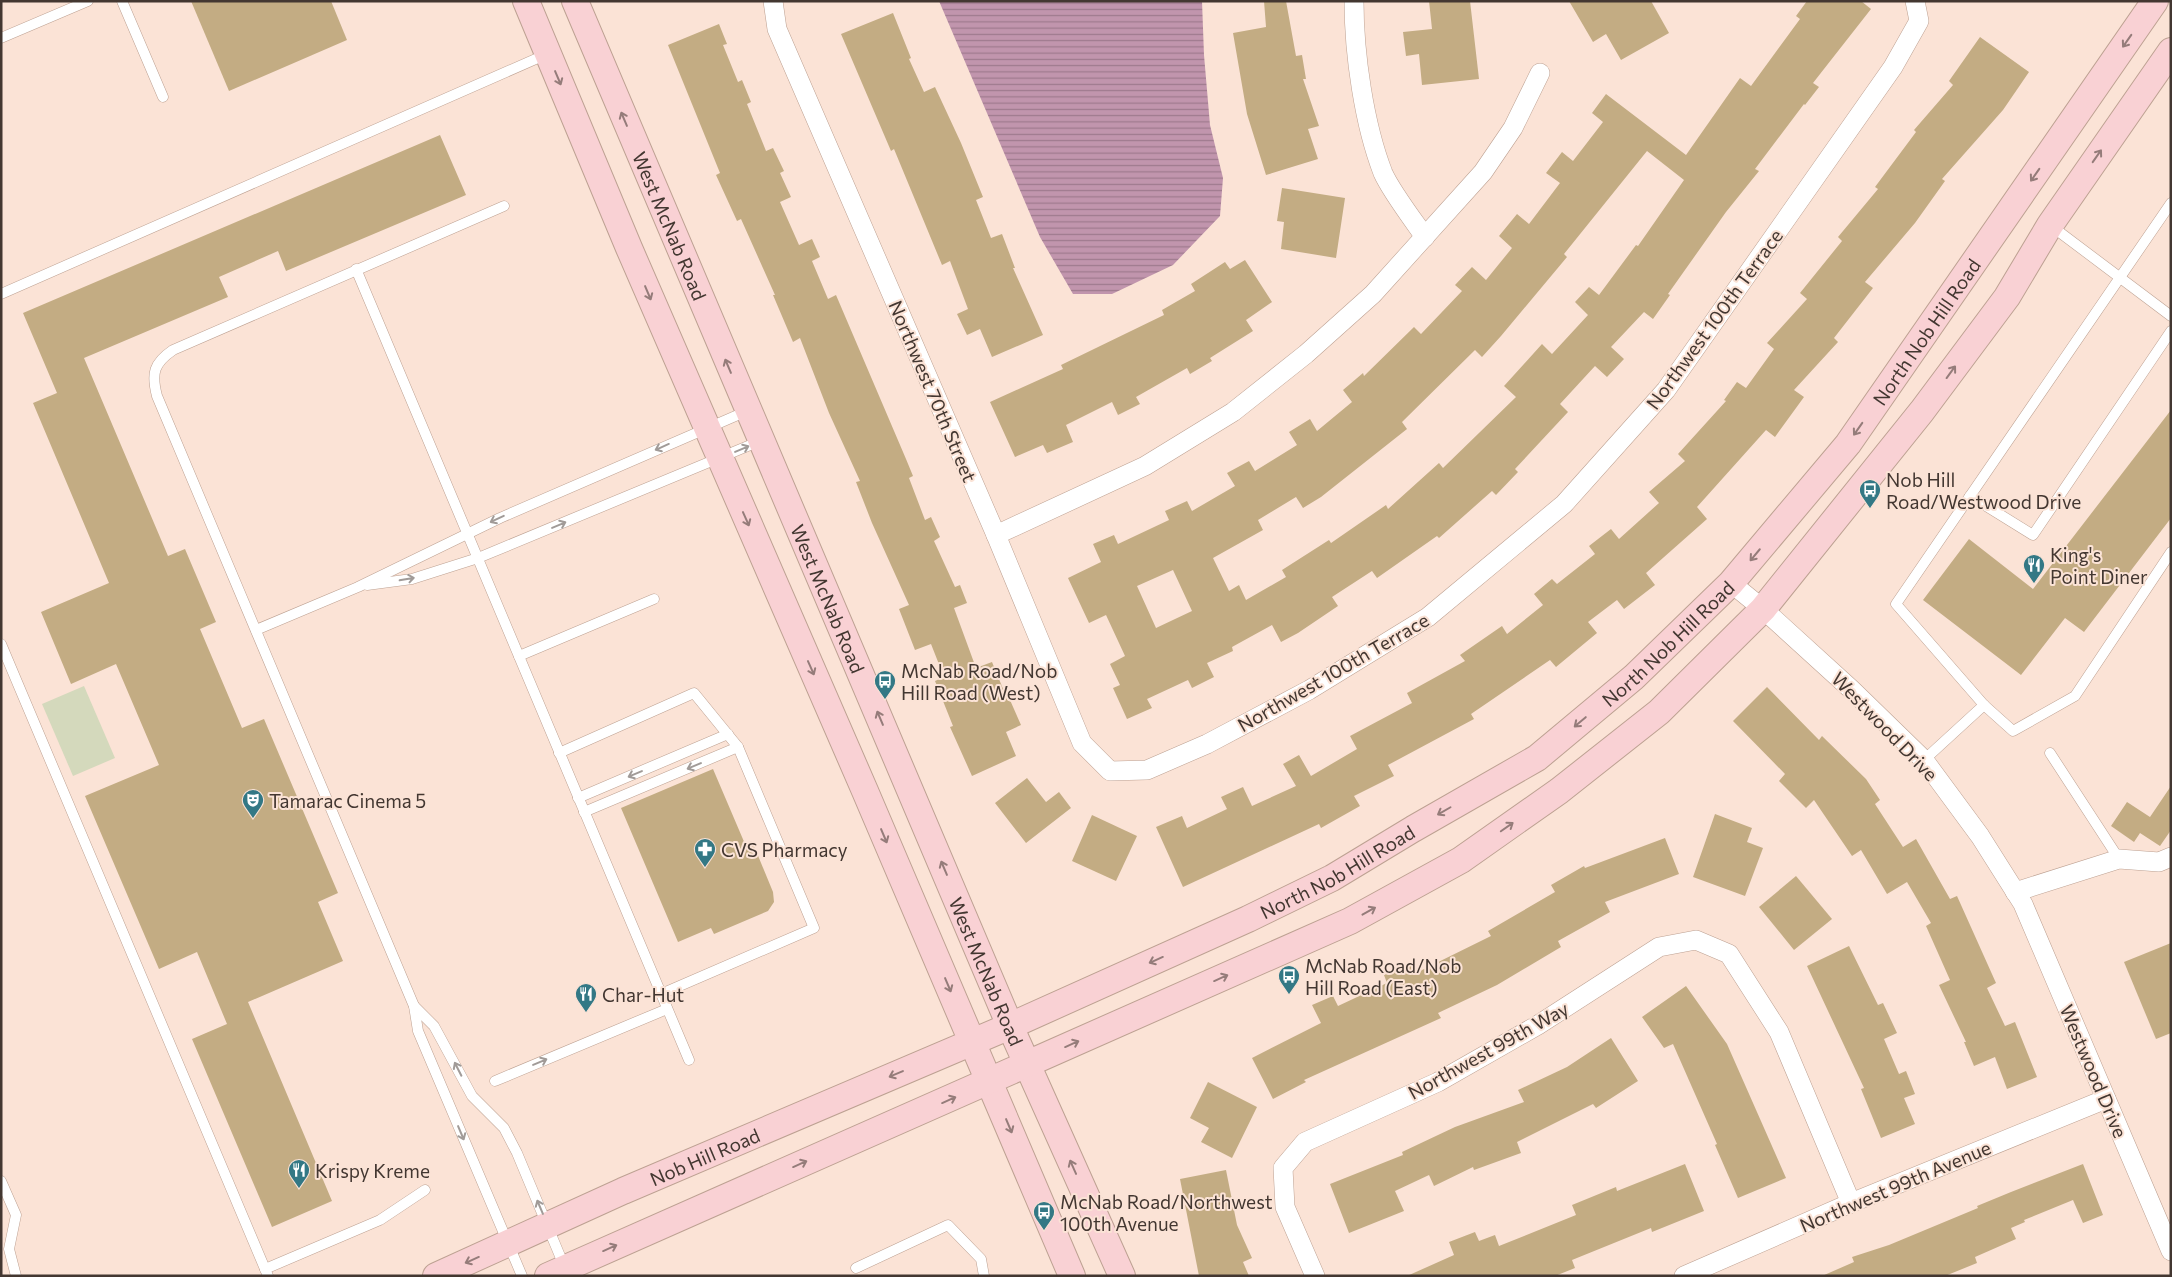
<svg xmlns="http://www.w3.org/2000/svg" width="2172" height="1277" font-family="Commissioner,sans-serif">
<style>
.grass{fill:#d4d9bc}
.water{fill:url(#water-rules)}
.building{fill:#c3ac83;fill-rule:evenodd}
.lines{fill:none;stroke-linecap:round;stroke-linejoin:round}
.lane-casing{stroke:#bda192;stroke-width:11}
.street-casing{stroke:#bda192;stroke-width:20}
.secondary-casing{stroke:#bda192;stroke-width:28}
.lane{stroke:#fff;stroke-width:10}
.street{stroke:#fff;stroke-width:19}
.secondary{stroke:#f9d1d4;stroke-width:26}
.oneway{stroke:#957c7a}
.oneway2{stroke:#a19b98}
.labels{text-anchor:middle;dominant-baseline:central;stroke-width:4;stroke-linejoin:round;paint-order:stroke}
.street-label{font-size:19px;fill:#433731;stroke:#fbe3d6}
.poi-label{font-size:19px;fill:#433731;stroke:#fbe3d6;text-anchor:start}
</style>
<defs>
<pattern id="water-rules" width="6" height="5" patternUnits="userSpaceOnUse" patternTransform="scale(1.25)"><rect width="6" height="5" fill="#c195ad"/><path d="M0 2.5h6" fill="none" stroke="#9e7a8d"/></pattern>
</defs>
<rect width="100%" height="100%" fill="#fbe3d6"/>
<path class="grass" d="M84,686L115,758L73,776L42,704Z"/>
<path class="water" d="M939,1H1202L1204,55L1210,125L1223,178L1220,216L1173,265L1112,294H1073L1040,237Z"/>
<g class="building">
<path d="M191,1H331L347,40L229,91Z"/>
<path d="M1264,1H1286L1296,56L1302,55L1306,79H1303L1319,126L1308,129L1318,159L1266,175L1247,114L1233,33L1266,27Z"/>
<path d="M1429,1H1470L1479,79L1422,85L1419,54L1406,56L1403,32L1432,29Z"/>
<path d="M1569,1H1651L1669,33L1621,60L1606,34L1593,42Z"/>
<path d="M1807,1H1861L1871,9L1813,83L1819,87L1805,105L1804,104L1755,169L1759,171L1726,212L1668,294L1670,295L1653,319L1644,312L1611,347L1624,359L1607,377L1595,366L1560,404L1568,412L1515,469L1518,472L1496,495L1492,491L1439,538L1437,536L1377,578L1372,571L1332,597L1338,606L1298,633L1281,642L1272,625L1232,647L1233,651L1207,663L1214,677L1192,688L1188,680L1147,699L1152,708L1127,719L1113,688L1120,685L1110,664L1125,656L1106,615L1089,623L1068,578L1101,562L1093,544L1114,535L1118,544L1169,520L1165,511L1187,501L1192,511L1235,486L1227,473L1249,461L1255,471L1297,445L1289,432L1310,419L1317,431L1352,402L1343,390L1363,373L1364,376L1414,327L1421,334L1462,291L1455,285L1472,267L1486,280L1512,248L1499,236L1517,214L1529,224L1560,183L1546,173L1562,152L1573,161L1603,122L1592,113L1606,94L1686,155L1740,78L1751,86L1800,19L1796,16ZM1647,151L1684,180L1638,246L1636,245L1599,295L1589,287L1575,302L1588,315L1552,354L1542,344L1504,386L1516,397L1443,468L1439,463L1388,509L1386,505L1331,543L1329,540L1282,570L1286,577L1246,600L1239,585L1229,591L1213,558L1263,530L1258,520L1296,497L1303,508L1321,497L1407,429L1402,422L1475,350L1482,357L1501,336L1567,257L1564,254ZM1173,570L1192,611L1156,628L1137,586Z"/>
<path d="M893,13L911,58L909,59L924,92L935,87L961,143L983,197L976,200L991,238L1002,234L1015,268H1013L1043,335L992,357L980,329L967,335L957,314L968,309L950,261L942,265L894,149L891,151L841,34Z"/>
<path d="M719,24L727,44L723,45L738,82L742,80L751,102L747,104L766,151L773,148L784,171L780,173L791,197L780,202L799,245L812,239L820,257L812,261L828,299L836,295L906,459L913,476L909,478L925,520L931,517L940,537L934,541L955,587L960,585L967,603L954,608L976,668L992,662L1008,701L1010,700L1021,725L1006,732L1016,756L972,776L950,727L953,726L935,681L944,677L931,644L915,650L899,609L909,605L872,523L856,482L860,481L829,413L800,338L793,342L773,295H775L741,219L737,221L716,175L720,173L668,45Z"/>
<path d="M1980,37L2029,72L2003,110L1942,179L1945,181L1915,223L1865,282L1873,288L1834,338L1838,342L1794,390L1804,397L1775,437L1766,430L1697,507L1707,519L1646,573L1655,585L1624,609L1617,600L1588,622L1597,633L1556,667L1550,660L1471,714L1474,719L1388,765L1394,776L1354,796L1360,806L1321,828L1319,824L1183,887L1156,827L1182,816L1187,828L1227,809L1221,797L1243,787L1252,806L1296,786L1283,764L1299,755L1311,776L1357,749L1350,736L1412,703L1407,693L1465,661L1460,655L1502,626L1507,634L1543,605L1534,594L1552,579L1557,584L1595,554L1589,546L1611,529L1619,539L1659,503L1649,492L1685,461L1678,454L1726,401L1724,400L1737,382L1746,388L1774,349L1767,343L1807,299L1800,293L1842,241L1838,237L1878,189L1875,187L1916,132L1914,130L1953,85L1949,81Z"/>
<path d="M440,135L466,195L286,271L278,251L219,277L228,297L84,358L168,556L185,549L216,622L200,629L242,728L264,719L338,893L318,902L343,961L248,1002L332,1201L272,1227L192,1039L227,1024L197,952L159,969L85,796L159,765L116,664L71,684L41,612L109,583L33,403L57,393L23,313Z"/>
<path d="M1282,188L1345,198L1336,258L1281,249L1284,222L1277,221Z"/>
<path d="M1245,260L1272,302L1246,320L1253,331L1210,358L1212,361L1190,374L1187,368L1136,397L1140,404L1118,415L1112,402L1066,425L1073,442L1047,453L1043,445L1015,457L990,402L1063,369L1061,365L1164,315L1162,310L1195,291L1191,284L1225,262L1230,269Z"/>
<path d="M2171,410V518L2084,632L2065,618L2021,675L1923,600L1969,539L2033,589Z"/>
<path d="M1767,687L1819,740L1822,736L1866,779L1880,800L1875,804L1903,847L1916,839L1950,899L1957,896L1996,983L1987,988L2005,1026L2015,1022L2037,1077L2007,1089L1995,1057L1974,1066L1964,1042H1966L1939,985L1950,980L1926,926L1931,923L1907,882L1887,894L1861,850L1852,856L1814,800L1806,808L1779,781L1785,774L1733,721Z"/>
<path d="M713,769L745,844L752,841L773,892L774,902L768,911L714,934L711,928L678,942L621,808Z"/>
<path d="M1027,778L1046,802L1059,792L1071,808L1026,843L995,803Z"/>
<path d="M2171,786V830L2160,846L2140,833L2134,842L2111,826L2127,802L2150,817Z"/>
<path d="M1715,814L1752,828L1747,842L1763,848L1745,896L1693,877Z"/>
<path d="M1092,815L1137,836L1116,881L1072,861Z"/>
<path d="M1665,838L1679,874L1605,902L1610,912L1558,941L1561,947L1497,985L1438,1013L1441,1018L1304,1080L1306,1082L1273,1099L1252,1058L1321,1023L1312,1005L1333,996L1338,1006L1387,983L1384,975L1413,961L1418,972L1491,936L1488,931L1555,892L1551,885L1584,866L1585,868Z"/>
<path d="M1796,876L1832,919L1794,950L1759,907Z"/>
<path d="M2171,943V1033L2156,1039L2124,962Z"/>
<path d="M1849,946L1878,1005L1883,1003L1897,1033L1884,1039L1899,1074L1906,1071L1915,1094L1904,1098L1915,1124L1881,1138L1861,1089L1864,1088L1807,966Z"/>
<path d="M1686,986L1727,1044L1786,1178L1738,1198L1715,1145L1717,1144L1673,1044L1664,1048L1642,1017Z"/>
<path d="M1611,1038L1638,1081L1596,1108L1593,1104L1517,1142L1521,1153L1474,1170L1473,1167L1434,1186L1429,1175L1395,1191L1404,1211L1349,1233L1330,1184L1403,1155L1402,1152L1455,1127L1524,1102L1518,1090L1567,1067Z"/>
<path d="M1208,1082L1257,1107L1232,1158L1201,1142L1209,1128L1190,1118Z"/>
<path d="M1685,1164L1704,1211L1652,1232L1651,1228L1572,1260L1575,1268L1555,1276H1407L1454,1255L1449,1242L1475,1232L1479,1241L1495,1235L1499,1246L1576,1215L1572,1205L1616,1187L1617,1191Z"/>
<path d="M2083,1164L2103,1215L2083,1223L2073,1200L2024,1220L2025,1222L2011,1228L2016,1239L1975,1257L1977,1263L1945,1276H1822L1854,1262L1852,1257L1889,1245L1978,1208L1977,1206L2011,1192Z"/>
<path d="M1226,1170L1237,1225L1252,1258L1243,1262L1249,1276H1199L1180,1179Z"/>
</g>
<g class="lines">
<g class="lane-casing">
<g id="lane">
<path d="M122,1L163,97"/>
<path d="M1,38L88,1"/>
<path d="M2171,203L1896,604L1984,705L2013,731L2075,696L2171,552"/>
<path d="M504,206L173,350C154,363 151,373 157,396L414,1006L418,1031L522,1276"/>
<path d="M2050,225L2171,316"/>
<path d="M356,269L689,1060"/>
<path d="M1,294L547,54"/>
<path d="M1970,496L2033,535L2171,331"/>
<path d="M367,585L412,579L478,558L760,441"/>
<path d="M256,630L358,587L500,518L747,411"/>
<path d="M1,644L268,1276"/>
<path d="M519,656L654,599"/>
<path d="M559,753L694,693L738,747L814,928L661,994"/>
<path d="M2050,753L2119,859"/>
<path d="M1924,760L1984,705"/>
<path d="M578,798L728,734"/>
<path d="M584,812L738,747"/>
<path d="M414,1006L434,1026L472,1096L504,1128L517,1153L565,1268"/>
<path d="M495,1081L667,1009"/>
<path d="M1,1181L16,1215L9,1249L16,1276"/>
<path d="M856,1268L948,1225L981,1259L984,1276"/>
<path d="M265,1269L380,1220L425,1190"/>
</g>
</g>
<g class="street-casing">
<g id="street">
<path d="M773,1L777,29L996,535L1082,743L1110,771L1147,770L1207,744L1309,690L1428,617L1564,504L1666,390L1893,67L1919,21L1915,1"/>
<path d="M1354,1C1354,54 1364,124 1383,173C1391,191 1413,220 1425,237"/>
<path d="M996,535L1145,466L1233,412L1306,354L1373,294L1483,172L1513,128L1540,73"/>
<path d="M1731,583L1763,609L1852,690L1924,760L1980,836L2023,904L2171,1251"/>
<path d="M2015,892L2119,859L2159,862L2171,857"/>
<path d="M1315,1276L1285,1207L1283,1168L1305,1142L1438,1082L1538,1025L1659,947L1696,940L1729,954L1779,1032L1851,1203"/>
<path d="M1684,1276L1851,1203L2106,1099"/>
</g>
</g>
<g class="secondary-casing">
<g id="secondary">
<path d="M526,1L629,248L865,791L1072,1276"/>
<path id="s1" d="M575,1L1010,1026L1122,1276"/>
<path id="s2" d="M436,1276L623,1191L1010,1026L1248,919L1332,878L1413,829L1537,758L1634,677L1731,583L1848,444L2155,1"/>
<path d="M548,1276L1350,921L1461,860L1559,791L1659,712L1763,609L1922,411L2007,297L2050,225L2171,51"/>
</g>
</g>
<use href="#lane" class="lane"/>
<use href="#street" class="street"/>
<use href="#secondary" class="secondary"/>
</g>
<defs><path id="oneway-shaft" d="M-6 0H5M1.5-3L5.5 0L1.5 3" fill="none" stroke-width="1.6" stroke-linecap="round" stroke-linejoin="round" transform="scale(1.25)"/></defs>
<g class="oneway">
<use href="#oneway-shaft" transform="translate(2127 41) rotate(125)"/>
<use href="#oneway-shaft" transform="translate(558 78) rotate(67)"/>
<use href="#oneway-shaft" transform="translate(624 119) rotate(-113)"/>
<use href="#oneway-shaft" transform="translate(2097 156) rotate(-55)"/>
<use href="#oneway-shaft" transform="translate(2035 175) rotate(125)"/>
<use href="#oneway-shaft" transform="translate(648 293) rotate(67)"/>
<use href="#oneway-shaft" transform="translate(728 366) rotate(-113)"/>
<use href="#oneway-shaft" transform="translate(1951 372) rotate(-54)"/>
<use href="#oneway-shaft" transform="translate(1858 429) rotate(125)"/>
<use href="#oneway-shaft" transform="translate(746 519) rotate(66)"/>
<use href="#oneway-shaft" transform="translate(1755 555) rotate(130)"/>
<use href="#oneway-shaft" transform="translate(811 668) rotate(66)"/>
<use href="#oneway-shaft" transform="translate(880 718) rotate(-113)"/>
<use href="#oneway-shaft" transform="translate(1580 722) rotate(140)"/>
<use href="#oneway-shaft" transform="translate(1444 811) rotate(150)"/>
<use href="#oneway-shaft" transform="translate(1507 827) rotate(-35)"/>
<use href="#oneway-shaft" transform="translate(884 836) rotate(67)"/>
<use href="#oneway-shaft" transform="translate(944 868) rotate(-113)"/>
<use href="#oneway-shaft" transform="translate(1369 911) rotate(-29)"/>
<use href="#oneway-shaft" transform="translate(1156 960) rotate(156)"/>
<use href="#oneway-shaft" transform="translate(1221 978) rotate(-24)"/>
<use href="#oneway-shaft" transform="translate(948 985) rotate(67)"/>
<use href="#oneway-shaft" transform="translate(1072 1044) rotate(-24)"/>
<use href="#oneway-shaft" transform="translate(896 1074) rotate(157)"/>
<use href="#oneway-shaft" transform="translate(949 1100) rotate(-24)"/>
<use href="#oneway-shaft" transform="translate(1009 1126) rotate(67)"/>
<use href="#oneway-shaft" transform="translate(800 1164) rotate(-24)"/>
<use href="#oneway-shaft" transform="translate(1073 1167) rotate(-114)"/>
<use href="#oneway-shaft" transform="translate(610 1248) rotate(-24)"/>
<use href="#oneway-shaft" transform="translate(472 1260) rotate(156)"/>
</g>
<g class="oneway2">
<use href="#oneway-shaft" transform="translate(662 447) rotate(156)"/>
<use href="#oneway-shaft" transform="translate(742 449) rotate(-23)"/>
<use href="#oneway-shaft" transform="translate(497 519) rotate(155)"/>
<use href="#oneway-shaft" transform="translate(559 525) rotate(-23)"/>
<use href="#oneway-shaft" transform="translate(407 579) rotate(-10)"/>
<use href="#oneway-shaft" transform="translate(694 766) rotate(157)"/>
<use href="#oneway-shaft" transform="translate(635 774) rotate(157)"/>
<use href="#oneway-shaft" transform="translate(540 1062) rotate(-23)"/>
<use href="#oneway-shaft" transform="translate(458 1069) rotate(-117)"/>
<use href="#oneway-shaft" transform="translate(461 1133) rotate(67)"/>
<use href="#oneway-shaft" transform="translate(540 1207) rotate(-113)"/>
</g>
<defs>
<g id="bus-pin" transform="scale(1.125)"><path d="M0 17L-7.5 6A9.5 9.5 0 1 1 7.5 6Z" fill="#337885" stroke="#fbe3d6"/><path d="M-5-6H5V4H4V6H2V4H-2V6H-4V4H-5ZM-3.5-4V0h7V-4ZM-3.5 1.2v1.5H-2V1.2ZM2 1.2v1.5H3.5V1.2Z" fill="#fff"/></g>
<g id="restaurant-pin" transform="scale(1.125)"><path d="M0 17L-7.5 6A9.5 9.5 0 1 1 7.5 6Z" fill="#337885" stroke="#fbe3d6"/><path d="M-5-6h1v4h1v-4h1v4h1v-4h1v5L-1.5 .5V6h-2V.5L-5-1ZM5-6V6H3V1.5H1.5Q1.5-4 5-6Z" fill="#fff"/></g>
<g id="theatre-pin" transform="scale(1.125)"><path d="M0 17L-7.5 6A9.5 9.5 0 1 1 7.5 6Z" fill="#337885" stroke="#fbe3d6"/><path d="M-5-5.5Q0-4 5-5.5V0Q5 5 0 6Q-5 5-5 0ZM-3.3-2.5H-1v1.5H-3.3ZM1-2.5H3.3v1.5H1ZM-2.8 1Q0 5.5 2.8 1Z" fill="#fff"/></g>
<g id="pharmacy-pin" transform="scale(1.125)"><path d="M0 17L-7.5 6A9.5 9.5 0 1 1 7.5 6Z" fill="#337885" stroke="#fbe3d6"/><path d="M-2-6h4v4h4v4h-4v4h-4v-4h-4v-4h4Z" fill="#fff"/></g>
</defs>
<g fill-rule="evenodd">
<use href="#bus-pin" x="1870" y="490"/>
<use href="#restaurant-pin" x="2034" y="565"/>
<use href="#bus-pin" x="885" y="681"/>
<use href="#theatre-pin" x="253" y="800"/>
<use href="#pharmacy-pin" x="705" y="849"/>
<use href="#bus-pin" x="1289" y="976"/>
<use href="#restaurant-pin" x="586" y="994"/>
<use href="#restaurant-pin" x="299" y="1170"/>
<use href="#bus-pin" x="1044" y="1212"/>
</g>
<g class="labels">
<g class="street-label">
<text stroke="none"><textPath href="#s1" startOffset="244">West McNab Road</textPath></text>
<text transform="translate(1714 319) rotate(-54)">Northwest 100th Terrace</text>
<text stroke="none"><textPath href="#s2" startOffset="1798">North Nob Hill Road</textPath></text>
<text transform="translate(933 391) rotate(67)">Northwest 70th Street</text>
<text stroke="none"><textPath href="#s1" startOffset="649">West McNab Road</textPath></text>
<text stroke="none"><textPath href="#s2" startOffset="1392">North Nob Hill Road</textPath></text>
<text transform="translate(1333 672) rotate(-30)">Northwest 100th Terrace</text>
<text transform="translate(1885 726) rotate(46)">Westwood Drive</text>
<text stroke="none"><textPath href="#s2" startOffset="988">North Nob Hill Road</textPath></text>
<text stroke="none"><textPath href="#s1" startOffset="1054">West McNab Road</textPath></text>
<text transform="translate(1488 1050) rotate(-29)">Northwest 99th Way</text>
<text transform="translate(2094 1071) rotate(67)">Westwood Drive</text>
<text stroke="none"><textPath href="#s2" startOffset="294">Nob Hill Road</textPath></text>
<text transform="translate(1895 1186) rotate(-23)">Northwest 99th Avenue</text>
</g>
<g class="poi-label">
<text x="1886" y="479">Nob Hill<tspan x="1886" dy="22">Road/Westwood Drive</tspan></text>
<text x="2050" y="554">King's<tspan x="2050" dy="22">Point Diner</tspan></text>
<text x="901" y="670">McNab Road/Nob<tspan x="901" dy="22">Hill Road (West)</tspan></text>
<text x="269" y="800">Tamarac Cinema 5</text>
<text x="721" y="849">CVS Pharmacy</text>
<text x="1305" y="965">McNab Road/Nob<tspan x="1305" dy="22">Hill Road (East)</tspan></text>
<text x="602" y="994">Char-Hut</text>
<text x="315" y="1170">Krispy Kreme</text>
<text x="1060" y="1201">McNab Road/Northwest<tspan x="1060" dy="22">100th Avenue</tspan></text>
</g>
</g>
<rect width="2172" height="1277" fill="none" stroke="#433731" stroke-width="5"/>
</svg>
